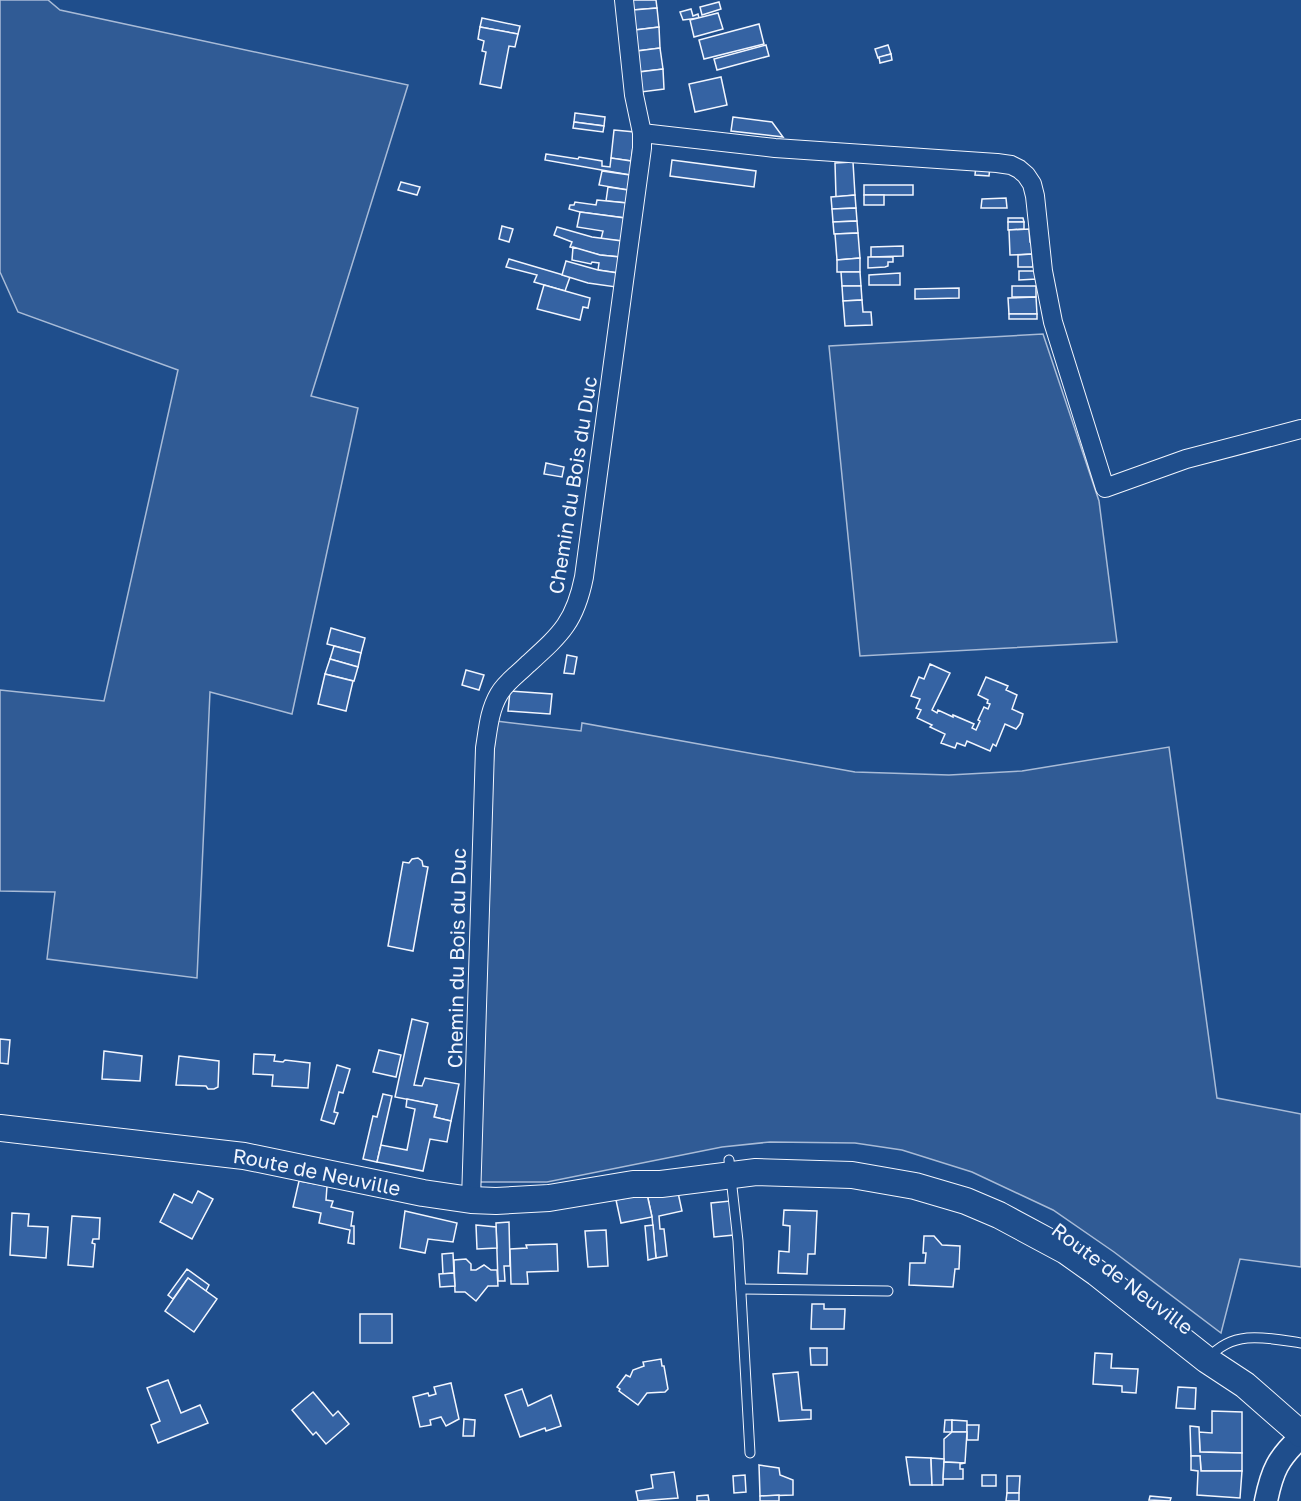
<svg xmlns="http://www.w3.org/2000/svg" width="1301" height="1501" font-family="'Golos Text',sans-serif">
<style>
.green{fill:#305b95;stroke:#a8bbd7;stroke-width:1.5}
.building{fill:#3563a3;stroke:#f2f6ff;stroke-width:1.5}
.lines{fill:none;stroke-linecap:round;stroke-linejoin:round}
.service-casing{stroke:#f2f6ff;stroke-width:11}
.minor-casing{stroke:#f2f6ff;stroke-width:20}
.tertiary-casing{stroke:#f2f6ff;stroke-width:25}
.secondary-casing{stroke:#f2f6ff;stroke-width:28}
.service{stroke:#1f4e8c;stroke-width:9}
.minor{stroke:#1f4e8c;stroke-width:18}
.tertiary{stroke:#1f4e8c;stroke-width:22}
.secondary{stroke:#1f4e8c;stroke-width:26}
.labels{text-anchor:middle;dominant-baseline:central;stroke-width:4.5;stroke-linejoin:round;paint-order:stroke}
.street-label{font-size:20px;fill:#f2f6ff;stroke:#1f4e8c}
</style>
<rect width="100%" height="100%" fill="#1f4e8c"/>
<g class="green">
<path d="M0,0H48L60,10L408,85L311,396L358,408L292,714L210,692L197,978L47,959L55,892L0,891V690L104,701L178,370L18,312L0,272Z"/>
<path d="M1043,334L1099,501L1117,642L860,656L829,346Z"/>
<path d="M496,721L581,731L582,723L855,772L949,775L1022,771L1169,747L1217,1098L1301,1114V1267L1240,1259L1221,1333L1114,1252L1053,1210L972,1172L902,1150L855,1143L770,1142L722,1147L547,1182H472L485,889Z"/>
</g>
<g class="building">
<path d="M633,0H656L657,8L633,10Z"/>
<path d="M719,2L721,9L702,15L700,7Z"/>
<path d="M657,8L659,27L635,30L633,10Z"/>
<path d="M691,9L693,16L698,14L699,18L683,20L680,12Z"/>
<path d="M718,13L723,29L694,37L690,20Z"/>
<path d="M482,18L520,26L518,34L480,27Z"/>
<path d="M759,24L764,44L704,59L699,40Z"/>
<path d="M480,27L518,34L515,47L509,46L501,88L480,84L486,52L482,51L484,41L478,39Z"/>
<path d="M659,27L660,48L637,51L635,30Z"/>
<path d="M766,45L769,56L717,70L714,59Z"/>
<path d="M888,45L891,54L878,58L875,49Z"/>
<path d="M660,48L663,69L639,72L637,51Z"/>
<path d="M891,54L892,60L880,63L879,57Z"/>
<path d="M663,69L664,89L641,92L639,72Z"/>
<path d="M721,77L727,105L695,112L689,84Z"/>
<path d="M575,113L605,117L604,126L574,122Z"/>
<path d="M733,117L772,122L783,137L731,131Z"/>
<path d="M574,122L604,126L603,132L573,128Z"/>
<path d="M614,130L635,132L631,161L611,158Z"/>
<path d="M546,154L578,159L579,157L602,161V166L610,167L611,158L631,161L630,175L545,160Z"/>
<path d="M672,160L756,171L754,187L670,176Z"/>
<path d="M853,162L855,195L836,197L835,163Z"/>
<path d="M976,165L990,166L989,176L975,175Z"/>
<path d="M602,171L630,175L628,190L599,185Z"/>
<path d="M401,182L420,187L417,195L398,190Z"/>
<rect x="864" y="185" width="49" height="10"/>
<path d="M608,187L628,190L627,203L606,201Z"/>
<path d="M855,195L856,208L832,209L831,197Z"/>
<rect x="864" y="195" width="20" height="10"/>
<path d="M1006,198L1007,208H981L982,199Z"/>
<path d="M597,200L627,203L625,218L580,212L569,209L570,205H574L575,202L596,205Z"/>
<path d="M856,208L857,221L833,222L832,209Z"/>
<path d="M580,212L625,218L622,241L601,239L603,231L577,227Z"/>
<path d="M1008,218H1023L1024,222H1008Z"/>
<path d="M857,221L858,233L834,234L833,222Z"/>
<path d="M1008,222H1024V229L1008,230Z"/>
<path d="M502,226L513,229L509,242L499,239Z"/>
<path d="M557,227L592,237L622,241L620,257L600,255L570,247L572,242L554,235Z"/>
<path d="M1029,229L1030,242H1033V254L1010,255L1009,230Z"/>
<path d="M858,233L860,258L837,260L835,234Z"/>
<path d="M903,246V256L871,257V247Z"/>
<path d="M573,247L600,255L620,257L618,273L598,270L599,263L592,262L591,264L572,260Z"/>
<path d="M1032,254L1033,267H1018V255Z"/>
<path d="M868,257H893V262H888V266L885,267L868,268Z"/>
<path d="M860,258V272H837V260Z"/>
<path d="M509,259L570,277L565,291L534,282L537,275L506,267Z"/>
<path d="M566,261L598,270L618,273L616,287L588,283L562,275Z"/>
<path d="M1019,271H1036L1037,279L1019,280Z"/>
<path d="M841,272H860L861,286H842Z"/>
<path d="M900,273V285H869V275Z"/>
<path d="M544,285L590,298L588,308L583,307L580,320L537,309Z"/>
<path d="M842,286H861L862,300L843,301Z"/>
<rect x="1012" y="286" width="24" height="11"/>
<path d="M959,288V298L915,299V289Z"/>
<path d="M1036,297L1037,314H1009L1008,298Z"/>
<path d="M862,300L863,312H871L872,325L845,326L843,301Z"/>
<rect x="1009" y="314" width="28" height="5"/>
<path d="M546,463L564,467L562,477L544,474Z"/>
<path d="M331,628L365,638L361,653L327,644Z"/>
<path d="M334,646L361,653L358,667L330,659Z"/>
<path d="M567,655L577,657L574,674L564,673Z"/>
<path d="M330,659L358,667L354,681L325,674Z"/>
<path d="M930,664L950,673L932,710L937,713L938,710L953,717V715L974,724L972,728L976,730L980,721L978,720L984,707L988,709L990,704L987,703L988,700L978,695L986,677L1008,686L1006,690L1017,695L1012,709L1023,714L1020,724L1016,729L1005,724L996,746L993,744L990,751L967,741L965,746L957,743L955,748L941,743L945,734L930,727L932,725L917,718L921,710L916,708L920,699L911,696L919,677L924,679Z"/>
<path d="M466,670L484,675L479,690L462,685Z"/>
<path d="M325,674L353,681L346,711L318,704Z"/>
<path d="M510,691L552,694L550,714L508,711Z"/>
<path d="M418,858L422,861L423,866L428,867L413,951L388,946L403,862L409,863L412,859Z"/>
<path d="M412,1019L428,1023L414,1085L422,1086L425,1078L459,1084L451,1121L434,1117L437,1105L395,1097Z"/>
<path d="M0,1039L10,1040L8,1064L0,1063Z"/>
<path d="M379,1050L401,1055L396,1077L373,1072Z"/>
<path d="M104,1051L142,1056L140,1081L102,1079Z"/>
<path d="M254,1054L275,1055L274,1061L283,1062L285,1060L310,1063L308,1088L272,1086L273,1075L253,1074Z"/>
<path d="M179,1056L219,1061L218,1087L214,1089H208L206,1086L176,1085Z"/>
<path d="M337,1065L350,1069L343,1093L339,1092L334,1112L338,1113L334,1124L321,1120Z"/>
<path d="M383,1094L392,1096L377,1162L363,1159L373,1116L377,1117Z"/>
<path d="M407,1099L437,1105L434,1117L451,1121L447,1142L430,1139L423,1171L377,1162L381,1145L407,1150L415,1109L406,1107Z"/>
<path d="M299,1181L327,1186L326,1200L333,1201L331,1207L353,1212L351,1226H354V1244L348,1243L350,1230L319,1223L321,1213L293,1207Z"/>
<path d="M677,1188L682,1211L659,1216L660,1229H664L667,1256L656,1258L652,1217L647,1194Z"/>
<path d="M198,1191L213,1199L192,1239L160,1222L174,1194L192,1203Z"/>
<path d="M647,1194L652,1217L621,1223L616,1200Z"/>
<path d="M730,1201L734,1235L714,1237L711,1203Z"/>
<path d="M784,1210L817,1211L815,1254H808L807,1274L778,1273L779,1251L789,1252L790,1226L783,1225Z"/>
<path d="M405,1211L457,1223L453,1242L428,1239L425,1253L400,1248Z"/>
<path d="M12,1213L29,1214L28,1226L48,1227L46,1258L10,1255Z"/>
<path d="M72,1216L100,1218L99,1239H93L92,1243L95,1244L93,1267L68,1265Z"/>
<path d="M509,1222L510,1266H504L505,1281H498L496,1223Z"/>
<path d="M476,1225L496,1227L497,1248L477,1249Z"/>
<path d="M653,1225L656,1258L648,1260L645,1226Z"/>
<path d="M606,1230L608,1266L588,1267L585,1231Z"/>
<path d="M924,1236H934L942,1245L960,1246L959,1269H955L953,1287L909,1285L910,1263H925L926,1253H923Z"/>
<path d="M557,1244L558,1271L527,1272L528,1284H511L510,1249L527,1248L526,1245Z"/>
<path d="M453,1253L454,1273L443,1274L442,1254Z"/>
<path d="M466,1259L471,1264V1270H476L484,1265L491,1270H497L498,1286H488L476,1301L465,1292H455L454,1260Z"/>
<path d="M187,1269L209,1285L206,1291L188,1278L173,1299L168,1295Z"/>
<path d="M454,1273L455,1286L440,1287L439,1274Z"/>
<path d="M188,1278L217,1299L194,1332L165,1311Z"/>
<path d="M812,1304H824V1309H845L844,1329H811Z"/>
<rect x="360" y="1314" width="32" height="29"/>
<path d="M810,1348H827V1365H811Z"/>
<path d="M1095,1353L1112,1354L1111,1368L1138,1369L1136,1393L1122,1392V1386L1093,1384Z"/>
<path d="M661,1359L662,1366H664L668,1389L665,1392L647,1393L638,1405L619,1391L620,1389L617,1387L626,1375L630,1377L633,1370L644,1366L643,1362Z"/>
<path d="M798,1372L802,1410H811V1419L779,1421L773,1374Z"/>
<path d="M168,1380L181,1413L200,1405L208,1423L158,1443L151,1425L160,1421L147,1388Z"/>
<path d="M451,1383L459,1419L446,1426L441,1417L430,1420L431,1425L420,1427L413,1397L428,1393L429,1396L436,1394L434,1387Z"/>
<path d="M1178,1387L1196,1388L1195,1409L1176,1408Z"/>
<path d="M522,1389L528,1406L551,1395L561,1426L546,1431L545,1428L520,1437L505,1395Z"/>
<path d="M313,1392L333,1416L338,1411L349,1424L326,1444L316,1432L313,1435L292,1410Z"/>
<path d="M1212,1411L1242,1412V1453L1200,1452L1199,1432L1212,1433Z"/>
<path d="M464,1419L475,1420L474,1436H463Z"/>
<path d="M945,1420H952V1432H944Z"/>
<path d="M952,1420L967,1421V1432H952Z"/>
<path d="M967,1425H979L978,1440H967Z"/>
<path d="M1190,1426L1199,1427L1200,1452L1242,1453V1471H1201L1200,1456H1191Z"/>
<path d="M952,1432H967L965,1463L944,1462V1439Z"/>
<path d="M1191,1456H1200L1201,1471H1242L1240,1498L1197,1495L1198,1471L1191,1470Z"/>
<path d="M906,1457L931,1458L932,1485H910Z"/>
<path d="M931,1458L944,1459L943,1485H932Z"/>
<path d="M944,1462L965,1463L960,1464V1469H963V1479H943Z"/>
<path d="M759,1465L779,1468L780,1475L793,1480V1495L760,1496Z"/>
<path d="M674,1472L678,1498L638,1501L636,1491L653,1488L651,1475Z"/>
<path d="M745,1475L746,1492L734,1493L733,1476Z"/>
<rect x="982" y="1475" width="14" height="11"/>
<path d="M1007,1476H1020L1019,1493H1007Z"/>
<path d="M1007,1493H1019V1501H1006Z"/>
<path d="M708,1495L709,1501H697V1496Z"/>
<path d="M779,1495V1501H760V1496Z"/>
<path d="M1150,1496L1171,1498L1170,1501L1149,1500Z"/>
</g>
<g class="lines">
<g class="service-casing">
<g id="service">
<path d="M729,1160L738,1241L750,1453"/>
<path d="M741,1289L888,1291"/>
<path d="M1209,1358C1233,1329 1268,1338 1301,1343"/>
</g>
</g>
<g class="minor-casing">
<g id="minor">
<path d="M642,133L775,148L997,163L1011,165L1019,169L1026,175L1032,184L1035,196L1043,271L1053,322L1105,488L1186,459L1301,429"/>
<path d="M471,1200L485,748C488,730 489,711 499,694C506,682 518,674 528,664C561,634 575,622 584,577L642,148V133L634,95L624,0"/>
</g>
</g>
<g class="tertiary-casing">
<path id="tertiary" d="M1266,1501C1272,1471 1278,1458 1301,1437"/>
</g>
<g class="secondary-casing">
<g id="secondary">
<path id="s1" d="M0,1128L244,1156L423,1193L471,1200L496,1201L549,1198L633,1184H661L756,1172L852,1175L915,1186L966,1201L999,1215L1066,1251L1097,1273L1207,1360L1245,1385L1301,1434"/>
</g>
</g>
<use href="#service" class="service"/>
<use href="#minor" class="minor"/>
<use href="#tertiary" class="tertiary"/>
<use href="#secondary" class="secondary"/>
</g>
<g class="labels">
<g class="street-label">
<text transform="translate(572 485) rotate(-81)">Chemin du Bois du Duc</text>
<text transform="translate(456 958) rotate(-89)">Chemin du Bois du Duc</text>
<text stroke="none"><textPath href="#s1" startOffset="320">Route de Neuville</textPath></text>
<text transform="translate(1123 1278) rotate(37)">Route de Neuville</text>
</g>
</g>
</svg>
